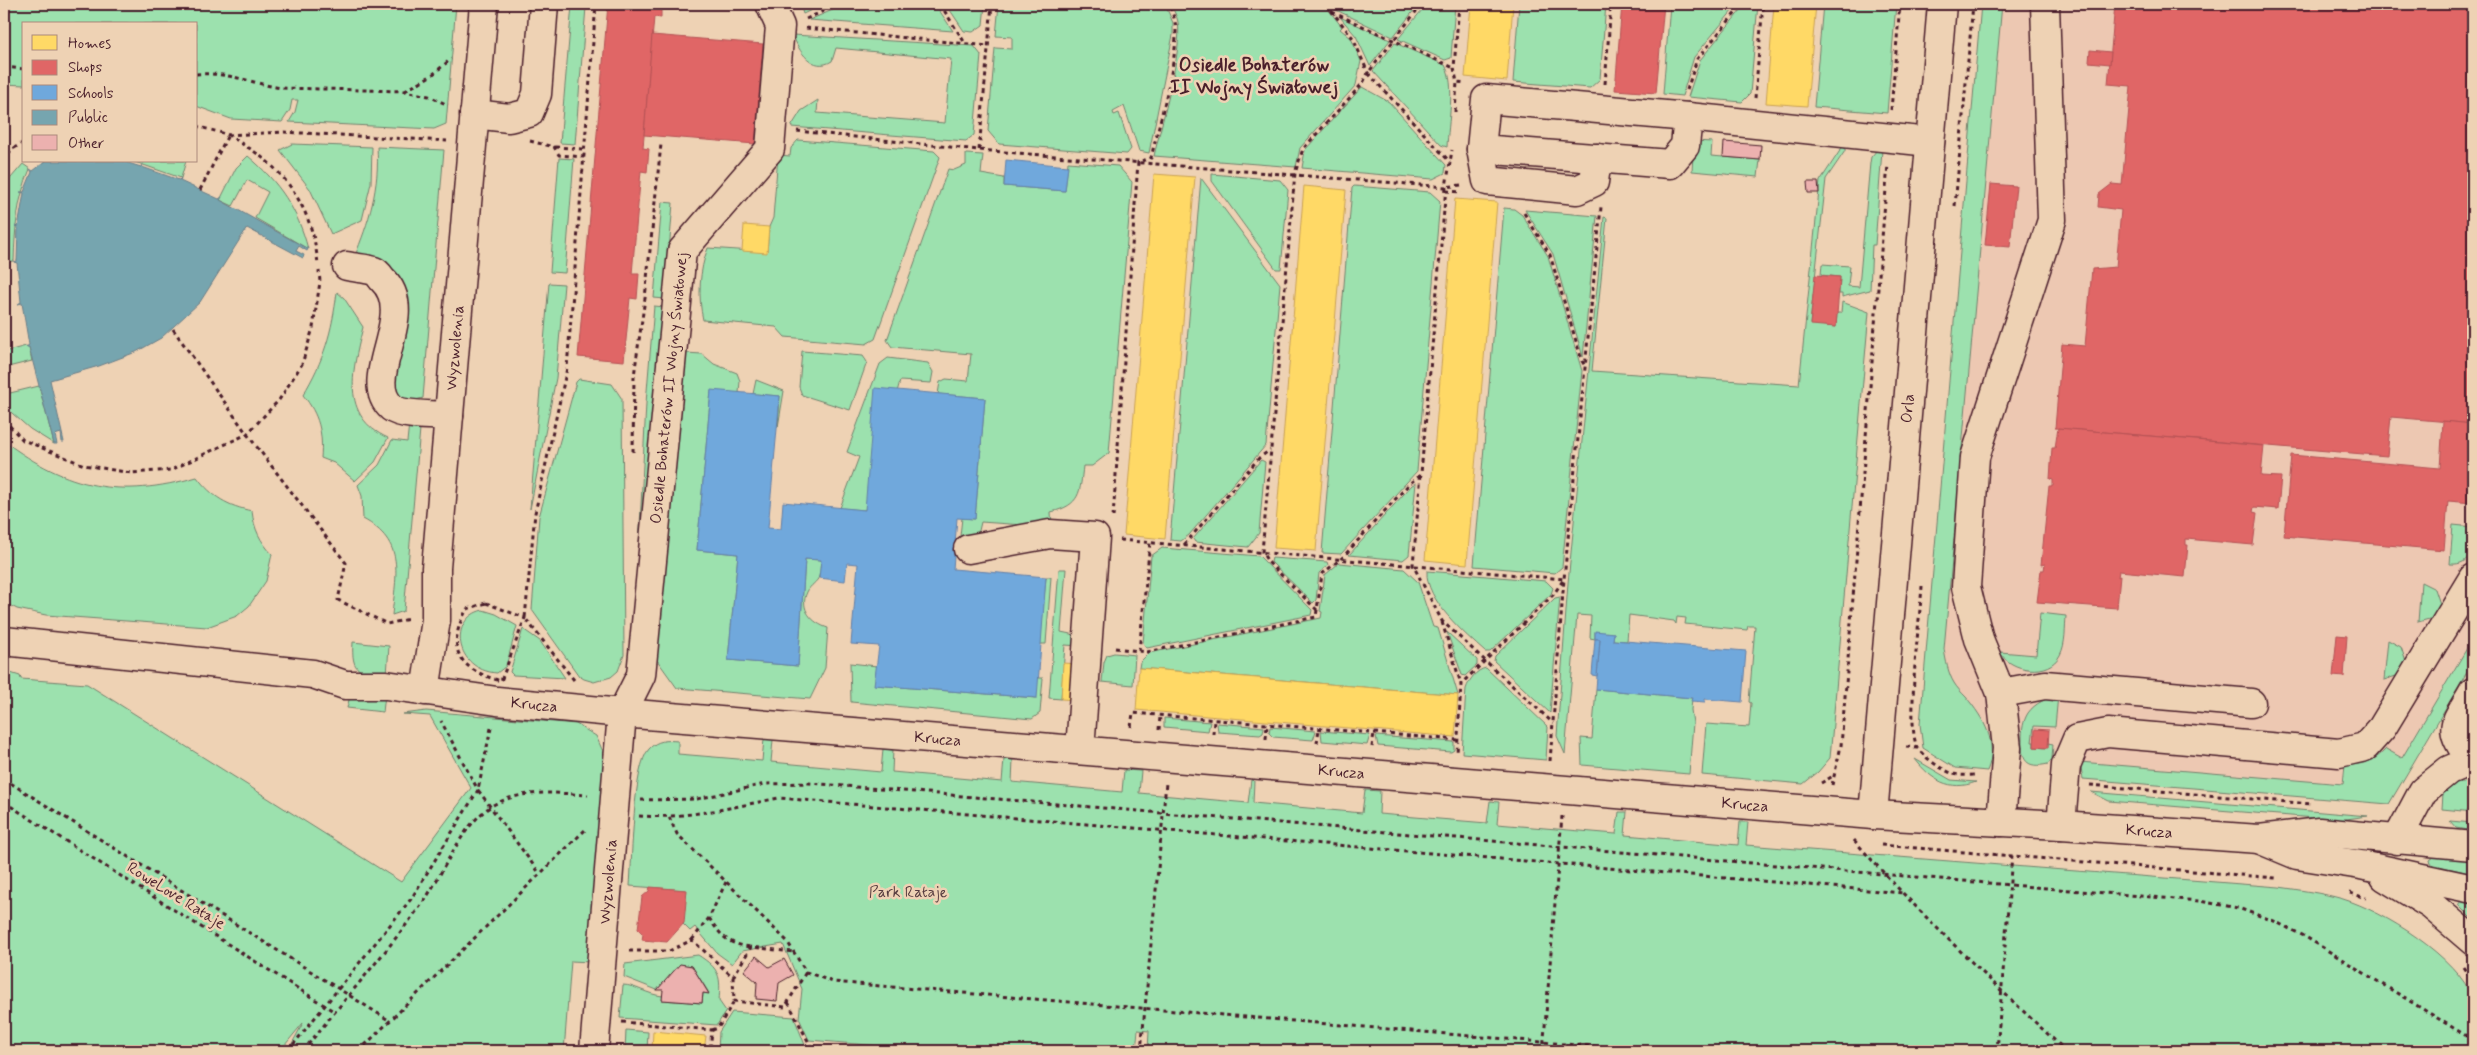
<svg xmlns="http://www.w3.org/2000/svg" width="2477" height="1055" font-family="Mynerve,sans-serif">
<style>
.built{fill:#edc8b2}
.green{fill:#9ce1ae;stroke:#73806c}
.homes{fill:#ffd966;stroke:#c9a154}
.shops{fill:#e06666;stroke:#b35154}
.schools{fill:#6fa8dc;stroke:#647fa7}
.public{fill:#76a5af;stroke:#697d87}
.building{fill:#ecb1af;stroke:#4a1f2b}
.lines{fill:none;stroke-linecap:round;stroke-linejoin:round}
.minor-casing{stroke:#4a1f2b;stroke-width:31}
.path{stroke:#4a1f2b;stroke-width:3;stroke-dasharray:4 4;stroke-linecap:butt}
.minor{stroke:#eed2b4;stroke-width:28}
.labels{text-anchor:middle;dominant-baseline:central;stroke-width:5;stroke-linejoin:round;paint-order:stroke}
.street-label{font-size:16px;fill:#4a1f2b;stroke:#eed2b4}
.park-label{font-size:16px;fill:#563c3f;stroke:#eed2b4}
.quarter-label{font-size:19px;font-weight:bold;fill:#4a1f2b;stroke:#eed2b4}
</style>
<rect width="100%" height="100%" fill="#eed2b4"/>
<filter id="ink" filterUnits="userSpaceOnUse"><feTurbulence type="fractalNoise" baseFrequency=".02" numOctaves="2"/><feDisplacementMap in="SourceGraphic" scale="10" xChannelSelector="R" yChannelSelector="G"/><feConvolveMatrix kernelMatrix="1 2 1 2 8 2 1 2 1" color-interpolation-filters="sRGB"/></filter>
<g filter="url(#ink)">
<path class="built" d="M1993,4H2473V650L2390,795L2030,762V750L1990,746L1928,733Z"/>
<g class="green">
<path d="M4,4H456L446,124L434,129L289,122L295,112L298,100H292L290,110L282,122L231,119L196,106V24H24V85L4,84Z"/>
<path d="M800,4H824L803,14Z"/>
<path d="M847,4H935L953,31L809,20Z"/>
<path d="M946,4H985L983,25L973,32L964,31Z"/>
<path d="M999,4H1165L1173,23V35L1149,153L1139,151L1124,106L1113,112L1114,115L1119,113L1131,149L1127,154L999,144L988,131L995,48L1012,49V37L996,36Z"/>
<path d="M1171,4H1324L1342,27L1340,29L1351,38L1361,61L1356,85L1300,148L1296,167L1154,156C1161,125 1183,51 1178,22C1177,16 1173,10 1171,4Z"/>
<path d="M1330,4H1419L1393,37L1334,9Z"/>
<path d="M1427,4H1455L1451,58L1445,60L1398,39Z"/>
<path d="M1519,4H1606L1600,79L1590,88L1513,82Z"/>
<path d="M1670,4H1738L1694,57L1682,96L1663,94Z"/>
<path d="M1746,4H1758L1750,94L1742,102L1688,97L1700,60Z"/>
<path d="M1823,4H1896L1887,113L1814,107Z"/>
<path d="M1981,4H2002L1944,649C1946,661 1948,673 1954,683C1957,688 1962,693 1966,697C1984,719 1999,743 1987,771L1955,768L1923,748L1920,724Z"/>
<path d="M572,5L586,7L575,144L560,143Z"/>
<path d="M1340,17L1390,40L1370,66L1356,36Z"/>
<path d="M793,35L974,46L981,55L974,135L966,141L791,127L801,111L818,100L817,113L945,123L951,59L836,48L832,61C813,73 798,51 793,35Z"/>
<path d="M1395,43L1445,65C1456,84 1448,124 1447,147L1441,145L1373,71Z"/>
<path d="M1362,87L1389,102L1446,165L1445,173L1433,179L1302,168L1305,150Z"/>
<path d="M798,140L934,151L940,157L875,339L866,344L785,337L776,327L703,320C698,298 699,270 708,248L767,252L769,227L773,218L778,155L790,156L791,148Z"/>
<path d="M1694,141L1712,142L1711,156L1760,160L1758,177L1692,171Z"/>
<path d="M292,144L372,147L371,183L362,220L331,234L310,189L280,150Z"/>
<path d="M1843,146H1845V151L1826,179L1810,324L1836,327L1837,313H1841L1842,302L1869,312L1830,758L1818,772L1803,784L1702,775L1706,724L1749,727L1751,703L1749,702L1755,626H1748L1747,630L1685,624L1686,618L1677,617L1676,624L1674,621L1629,615L1627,641L1613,640L1614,633L1595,632V639L1590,638L1591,616L1577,615L1565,754L1557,736L1568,583L1604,217L1607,218L1592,371L1799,385L1820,181Z"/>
<path d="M377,147L444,150L423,398L404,403L391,390L405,320L354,258C369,222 380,187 377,147Z"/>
<path d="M1878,149L1882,150L1875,245H1872L1870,290L1842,297V294H1839L1840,277L1821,275L1822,264L1850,266L1848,286L1859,287L1870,163L1871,157Z"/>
<path d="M966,154L983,155L981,174L1004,178V186L1065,191L1068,162L1118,166L1132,182L1109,453L1092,466H1083C1080,492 1081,505 1051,512L1052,527L981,522L978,535L960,536L962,518L975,519L985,398L938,394L940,382L946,379L968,381L971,354L892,347L887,340L948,169L954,170L966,165Z"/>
<path d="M248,156C279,182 298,210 308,249L255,218L268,192L247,180L233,206L220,200L236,168Z"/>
<path d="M559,158L574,159L565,273L550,272Z"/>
<path d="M132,161H186L181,178Z"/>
<path d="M23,164L30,169C17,200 15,228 14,261L4,262V186Z"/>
<path d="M1212,174L1280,180L1288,190L1281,269H1276L1212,181Z"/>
<path d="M1201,178L1280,284L1266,445L1189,535L1181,541L1170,540Z"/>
<path d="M1354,186L1430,192L1440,201L1417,471L1341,554L1322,553L1352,188Z"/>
<path d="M662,202L673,203L665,299L654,298Z"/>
<path d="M1504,208L1514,209L1522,215L1548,256L1582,371L1562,567L1555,573L1474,566Z"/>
<path d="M1525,210L1597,216L1583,357L1553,254Z"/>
<path d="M549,283L564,284L556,378L530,509Z"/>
<path d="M337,292L344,298L363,327C353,369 339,416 388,438L375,462L355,481L334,463L321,458C323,432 319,415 303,395C324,360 332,332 337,292Z"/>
<path d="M654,306L665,307L636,608L646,403Z"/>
<path d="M26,346L29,347L32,361L4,368V352Z"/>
<path d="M802,351L863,356L867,362L850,410L802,395L799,387Z"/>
<path d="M686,353L702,354L714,364L737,373L740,381L739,393L711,391L697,550L738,554L728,660L798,666L805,559L821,560C820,565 821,572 819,576C818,582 810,585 807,592C799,609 812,623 828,628L825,668L810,699L677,688L657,660L680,364Z"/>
<path d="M888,358L928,363L933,372L931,383L900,381L865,510L840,508L859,457L847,452L880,364Z"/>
<path d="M4,368L10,393L39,386L54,444L30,429L4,406Z"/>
<path d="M579,379L612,384L622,399L624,655L618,671L611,677L594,682L584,679L579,676L532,610L539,517L576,382Z"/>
<path d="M756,380L784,391L778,427L780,396L753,394Z"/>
<path d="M409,423L420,429L404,611L392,615C396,574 406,542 363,519L362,496L358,485L379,465L392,440L407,442Z"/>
<path d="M4,441C68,489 120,499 197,477C212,497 228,506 252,511C254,529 260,541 272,554L266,581L249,606L237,616L207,627L46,615L17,609L4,602Z"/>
<path d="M1261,460L1265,462L1259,533L1248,547L1195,542L1193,539Z"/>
<path d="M1416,483L1409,555L1403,560L1349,555L1412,485Z"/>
<path d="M2453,525L2473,527C2473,546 2473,566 2450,564Z"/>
<path d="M1162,548L1259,556L1312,610L1311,615L1147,648L1143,643L1151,556Z"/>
<path d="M1272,558L1327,562L1328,565L1319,573L1316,600L1313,603L1271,562Z"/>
<path d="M1339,563L1404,569L1418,582L1433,627L1438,628L1458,695L1139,668L1140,662L1149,653L1321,618L1322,612L1320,611L1325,575Z"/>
<path d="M1059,569H1066L1061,632L1080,636V646L1065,645L1061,699L1049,698Z"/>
<path d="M1427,571L1546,581L1553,588L1551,594L1490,652H1485C1465,634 1425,600 1427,571Z"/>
<path d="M1046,577H1051L1046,644H1040Z"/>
<path d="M2421,582L2435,589L2440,604L2433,618L2418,622Z"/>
<path d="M1560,597L1550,713L1494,661L1495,656L1555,598Z"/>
<path d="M483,610L496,614L517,626L506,666L497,673C454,670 448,618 483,610Z"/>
<path d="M2040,613L2066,616C2065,627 2066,644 2060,655C2049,677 2010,672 2000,652L2036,655Z"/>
<path d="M523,629L540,641L565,678L513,675L510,672Z"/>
<path d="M1447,632L1477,660V665L1465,676L1462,675Z"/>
<path d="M2473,638V662L2389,804L2083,779L2080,762L2343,784L2345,765C2362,765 2374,762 2386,749L2402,758Z"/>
<path d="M2388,640L2401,647L2406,662L2399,675L2384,680Z"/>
<path d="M353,642L389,646L387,675C359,673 351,673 353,642Z"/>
<path d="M1114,653L1135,655L1133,685L1102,682L1104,662L1107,655Z"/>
<path d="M850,663L877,666L875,685L1036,698L1037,678H1043L1040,713L1032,719L851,702Z"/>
<path d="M1486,668L1548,727L1546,760L1462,753L1466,689C1469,680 1476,670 1486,668Z"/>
<path d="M4,671L20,676L21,679L87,684L401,882L471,788L430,716L403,714L426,711L576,724L596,736L606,758L590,962L571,961L564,1051H288L303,1023L280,1051H4Z"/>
<path d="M1596,689L1692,698L1691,710L1693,723L1689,774L1582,765L1581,738L1592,739Z"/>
<path d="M385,695L383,712L347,708L350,696Z"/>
<path d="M2058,695L2055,727L2034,726L2032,742H2034V747L2047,748L2048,743L2053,744L2052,759L2048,764C2026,769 2021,760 2022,739C2022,730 2023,721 2028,713C2035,703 2047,698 2058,695Z"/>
<path d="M1164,718L1210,722L1208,731L1164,727Z"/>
<path d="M1217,723L1264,727L1263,733L1260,735L1218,732Z"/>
<path d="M1270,727L1316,731L1313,740L1273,737L1269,733Z"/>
<path d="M1321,731L1370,735L1367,745L1322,741Z"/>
<path d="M1376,736L1454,742V750L1451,752L1378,746Z"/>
<path d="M764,739L773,740L771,762L881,772L883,749L893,750L892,772L1002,782L1004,759L1013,760L1012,782L1122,792L1124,770L1141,771L1139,793L1248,803L1251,780L1254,781L1253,803L1362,813L1365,790L1380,791L1379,814L1487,823L1490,801L1499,802L1497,824L1616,834L1619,812H1627L1625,835L1738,845L1740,822H1748L1746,845L2279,887C2300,890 2322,893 2343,899C2383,911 2458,957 2473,999C2474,1005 2473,1012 2473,1018C2473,1029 2475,1041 2469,1051H1148L1149,1031L1138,1030L1136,1051H939L809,1040L799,1018L802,989L783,944L742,951L732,964L717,953L695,927L690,931L683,924L685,890L630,886C632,859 633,765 649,749C657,740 667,740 678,741V754L762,761Z"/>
<path d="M1915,759L1951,780L1976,782C1950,792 1931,780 1915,759Z"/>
<path d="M2462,782L2473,783V812L2442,809L2443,793L2454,783Z"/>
<path d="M2091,792L2368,816L2339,820L2109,801Z"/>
<path d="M2450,821L2473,823V831L2456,828Z"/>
<path d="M2434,857L2473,860V874L2431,864L2430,860Z"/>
<path d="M2461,901L2473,904V920L2458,905Z"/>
<path d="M698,955C720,969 721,976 719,1001L726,1011L717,1025L620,1018L623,985C635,985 648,995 663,996V1000L702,1003L703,993H709L692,966L680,965L657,990L624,977L625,964Z"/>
<path d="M732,1012L794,1017L805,1045V1051H718L719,1032Z"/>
<path d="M626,1030L648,1032L647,1051H625Z"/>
</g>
<g class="homes">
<path d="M1471,4H1513L1507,81L1465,77Z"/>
<path d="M1774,4H1816L1807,106L1766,103Z"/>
<path d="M1154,174L1195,177L1165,539L1124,535Z"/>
<path d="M1304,186L1346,190L1316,551L1274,548Z"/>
<path d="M1455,199L1497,202L1467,564L1425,560Z"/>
<path d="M744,225L769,227L767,253L742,251Z"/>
<path d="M1063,663L1078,664L1076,700L1061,699Z"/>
<path d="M1139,668L1458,695L1455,737L1136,710Z"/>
<path d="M653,1031L706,1036L704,1051H652Z"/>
<path d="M815,1045L816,1049L838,1051H814Z"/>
</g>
<g class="shops">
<path d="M608,4H661V18L654,17L643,148L649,149L647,172L641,171L632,274H639L637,299L630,298L624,361L578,357Z"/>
<path d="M1622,4H1664L1656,93L1615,90Z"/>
<path d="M2115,4H2473V424L2391,417L2387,456L2055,428L2062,344L2085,346L2092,269L2116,267L2121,210L2098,207L2099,194L2112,184L2122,185L2131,86L2108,84Z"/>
<path d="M652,35L763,44L755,144L644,135Z"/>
<path d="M2090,50L2111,52L2110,64L2089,62Z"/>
<path d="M1991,184L2016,186L2010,247L1985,245Z"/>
<path d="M1815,275L1840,277L1836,327L1810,325Z"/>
<path d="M2443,421L2473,424V503L2448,501L2444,550L2284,536L2291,455L2440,468Z"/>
<path d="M2058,428L2264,446L2261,476L2281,477L2278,509L2254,507L2253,512L2257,513L2253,545L2186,539V545H2188L2185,577L2119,571L2118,577L2120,576L2117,608L2037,602L2041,570H2044L2045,564L2041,565L2049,486H2053V480L2050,479L2052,448H2055Z"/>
<path d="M2337,635L2347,636L2344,677L2333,676Z"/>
<path d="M2035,729L2049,730L2048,748L2034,747Z"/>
<path d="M650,887L687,890L684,923L667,942L642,940L643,934L638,929L642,897L649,891Z"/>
</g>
<g class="schools">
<path d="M1006,160L1068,166L1065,191L1004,186Z"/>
<path d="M875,388L985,398L975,519L957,518L953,569L1046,577L1037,698L874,685L879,646L851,644L858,564L847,563L845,581L819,578L821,560L805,559L798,666L728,660L738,554L697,550L711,390L780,396L768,528L781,529L783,502L865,510Z"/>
<path d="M1595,631L1614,633L1613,640L1746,651L1742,702L1705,699V702L1691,701L1692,698L1596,689L1600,639H1595Z"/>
<path d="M1595,639H1600L1597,676L1592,675Z"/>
</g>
<path class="public" d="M46,161H122L141,167L143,163L142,167L179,180L181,178L180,181L219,199L222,197L220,200L308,249L307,251L299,246L296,251L304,255L303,258L247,228L200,302L161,338L136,352L99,366L50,380L64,442H62L61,433L55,435L57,444H54L29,347H26L29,345L22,303L18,304L21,302L17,263L14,262L17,261L18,228L15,226L18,227L24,193L20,192H24L32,172L30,169L33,171Z"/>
<g class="building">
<path d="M1724,142L1761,145L1760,160L1723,157Z"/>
<path d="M1807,182H1818L1819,193H1808Z"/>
<path d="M756,956L769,967L784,959L793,975L779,983L777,1001L756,999L757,982L744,971Z"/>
<path d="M680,964L692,966L709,994L703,993L702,1003L662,1000L663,990H657Z"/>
</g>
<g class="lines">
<g class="minor-casing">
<g id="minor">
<path d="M1486,99L1688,117L1685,146L1670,164L1481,149Z"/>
<path d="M474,114L509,118L529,113L537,94L544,4"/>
<path d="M1688,117L1930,142"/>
<path d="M1481,149L1487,181L1577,190L1594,182L1597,158"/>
<path d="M347,266C355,268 366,268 374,271C377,272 380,276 382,279C420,314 358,379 392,408C402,416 436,415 449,416"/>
<path d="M968,549L1050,534L1095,537L1080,750"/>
<path id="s1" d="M4,641L313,674L345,685H386L497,701L622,713L1873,815L2061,825L2259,839L2319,832L2473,846"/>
<path id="s2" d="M425,691L436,620V568L484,4"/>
<path d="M2001,693L2045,685L2251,703"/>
<path d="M2471,760C2446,726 2454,726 2473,692"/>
<path id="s3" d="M1873,815L1942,4"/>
<path d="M2001,822L2007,748L2001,693L1979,639L1966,587L1975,457L2052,220L2045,4"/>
<path d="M2061,825L2066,765L2077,739L2108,733L2339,753L2365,747L2382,728L2473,578"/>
<path d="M2261,840L2297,855L2361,865L2473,889"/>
<path d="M2397,840L2423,791L2449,770L2473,760"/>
<path d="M2385,877L2431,905L2473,941"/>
<path id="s4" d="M594,1051L622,713L641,675L682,251L770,149L780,26L770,4"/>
</g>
</g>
<g class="path">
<path d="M940,4L965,43"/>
<path d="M1422,4L1368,73L1450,162"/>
<path d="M1459,4L1454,68L1457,82L1466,83"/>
<path d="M1332,12L1454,68"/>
<path d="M806,19L839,4"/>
<path d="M806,28L989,46"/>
<path d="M4,67L24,69"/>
<path d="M196,74C230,72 250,83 281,88L404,91L429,96L448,105"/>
<path d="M1605,84L1611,4"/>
<path d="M1687,90L1697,59L1743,4"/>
<path d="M405,91L432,75L451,59"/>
<path d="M1755,98L1763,4"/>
<path d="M1891,110L1900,4"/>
<path d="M1455,112L1457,82"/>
<path d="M196,126C206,129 216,131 226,134C234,137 241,144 249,148C291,175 314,216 318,265"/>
<path d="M797,131L979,150L1446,187L1452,150"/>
<path d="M228,135L284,132L447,141"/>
<path d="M530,141L554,147L559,155L584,157"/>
<path d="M555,147L584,149"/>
<path d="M979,150L992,4"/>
<path d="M4,161L11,150L24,142"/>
<path d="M1461,185L1446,187L1413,565L1442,621L1553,723"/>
<path d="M200,190L228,135"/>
<path d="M1446,191L1462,192"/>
<path d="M1955,206L1973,4"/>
<path d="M1524,213L1550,255L1582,361L1585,366"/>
<path d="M173,329L247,434L346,563L338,600L387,624L409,619"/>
<path d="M4,420L23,440L84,465L131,473L171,470L247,434L279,400L302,364L313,328L320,282L319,271"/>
<path d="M633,452L634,376L645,298L661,144"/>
<path d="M1113,517L1138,162L1151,158C1158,127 1181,49 1175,22C1174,16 1171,10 1169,4"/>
<path d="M1120,540L1564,579L1553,595L1461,684L1457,754"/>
<path d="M1184,545L1259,458L1270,450"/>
<path d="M1922,586C1920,617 1906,724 1917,747C1923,757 1942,770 1954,774C1961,776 1970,775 1977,775"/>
<path d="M486,603L525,618L501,681C460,670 444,650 467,609Z"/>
<path d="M1317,610L1268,562L1262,552L1295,173L1303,149L1363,83L1368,73L1353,38L1326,4"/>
<path d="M1442,622L1461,684"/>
<path d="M1115,648L1147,652L1316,617L1322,574L1342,558L1410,483L1421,475"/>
<path d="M1139,651L1150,542"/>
<path d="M574,680L525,618L535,513L567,368L596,4"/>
<path d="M1131,727L1133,713L1458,740"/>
<path d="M491,728L478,790L540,874"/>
<path d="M1159,730L1160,716"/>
<path d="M1213,734L1214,720"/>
<path d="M1266,739L1267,724"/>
<path d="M1317,743L1319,729"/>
<path d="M1372,747L1374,733"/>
<path d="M1906,747L1918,748"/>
<path d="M1550,761L1564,579L1601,207"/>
<path d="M4,779L390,1021"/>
<path d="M1821,783L1833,776"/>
<path d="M1832,785L1841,746L1888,164"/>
<path d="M2090,785L2311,804"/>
<path d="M641,800L697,799L765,784L809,783L2199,901L2238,908L2274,921L2304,936L2473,1040"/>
<path d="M4,802L335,1012"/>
<path d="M639,816C687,819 732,807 779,798L1903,893"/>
<path d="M669,817L677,834L787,941L806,972L833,982L1648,1051"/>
<path d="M1854,840C1920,915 1993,983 2066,1051"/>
<path d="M1881,845L2276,878"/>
<path d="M2350,893L2366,898"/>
<path d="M709,918C722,937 727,944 751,947"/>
<path d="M692,940L709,918L726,882"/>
<path d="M629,951H669L692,940L733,977L734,1001L785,1007L806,972"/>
<path d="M2463,967L2473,981"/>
<path d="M733,977L751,947L793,952"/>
<path d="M788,1002L810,1045V1051"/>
<path d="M622,1022L712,1030L710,1051"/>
<path d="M712,1030L718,1028L734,1001"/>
<path d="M288,1051L411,899L478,790L441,721"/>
<path d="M303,1051C343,1001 386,953 424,901C444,872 463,821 495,804C525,789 556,793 588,795"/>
<path d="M359,1051L585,830"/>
<path d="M1141,1051L1166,783"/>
<path d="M1543,1051L1562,816"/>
<path d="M1997,1051L2012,855"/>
</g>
<use href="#minor" class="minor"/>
</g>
</g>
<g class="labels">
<g class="street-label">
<text stroke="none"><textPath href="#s2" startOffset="345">Wyzwolenia</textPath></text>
<text stroke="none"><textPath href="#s4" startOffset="670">Osiedle Bohaterów II Wojny Światowej</textPath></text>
<text stroke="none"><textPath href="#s3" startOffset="408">Orla</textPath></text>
<text stroke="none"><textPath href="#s1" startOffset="535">Krucza</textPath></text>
<text stroke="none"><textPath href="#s1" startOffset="940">Krucza</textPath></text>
<text stroke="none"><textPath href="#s1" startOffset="1345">Krucza</textPath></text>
<text stroke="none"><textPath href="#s1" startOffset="1750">Krucza</textPath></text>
<text stroke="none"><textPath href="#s1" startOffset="2155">Krucza</textPath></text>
<text stroke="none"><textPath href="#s4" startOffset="170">Wyzwolenia</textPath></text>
<text transform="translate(176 896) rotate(32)">RoweLove Rataje</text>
</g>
<g class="park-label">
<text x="908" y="892">Park Rataje</text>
</g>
<g class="quarter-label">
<text x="1254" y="65">Osiedle Bohaterów<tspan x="1254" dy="22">II Wojny Światowej</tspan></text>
</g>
</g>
<rect width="2477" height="1055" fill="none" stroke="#eed2b4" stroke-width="20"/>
<rect x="10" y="10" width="2457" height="1035" fill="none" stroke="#4a1f2b" stroke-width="2" filter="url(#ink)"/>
<rect x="22" y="22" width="175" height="140" fill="#eed2b4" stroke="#ac8a7d"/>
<rect x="32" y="35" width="25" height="15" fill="#ffd966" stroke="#ac8a7d"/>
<text x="68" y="48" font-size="15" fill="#4a1f2b">Homes</text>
<rect x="32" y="60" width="25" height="15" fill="#e06666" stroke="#ac8a7d"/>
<text x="68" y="72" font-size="15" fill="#4a1f2b">Shops</text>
<rect x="32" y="85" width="25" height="15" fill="#6fa8dc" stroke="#ac8a7d"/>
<text x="68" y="98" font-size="15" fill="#4a1f2b">Schools</text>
<rect x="32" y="110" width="25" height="15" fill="#76a5af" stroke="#ac8a7d"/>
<text x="68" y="122" font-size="15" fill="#4a1f2b">Public</text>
<rect x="32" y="135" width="25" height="15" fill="#ecb1af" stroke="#ac8a7d"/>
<text x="68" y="148" font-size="15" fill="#4a1f2b">Other</text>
</svg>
